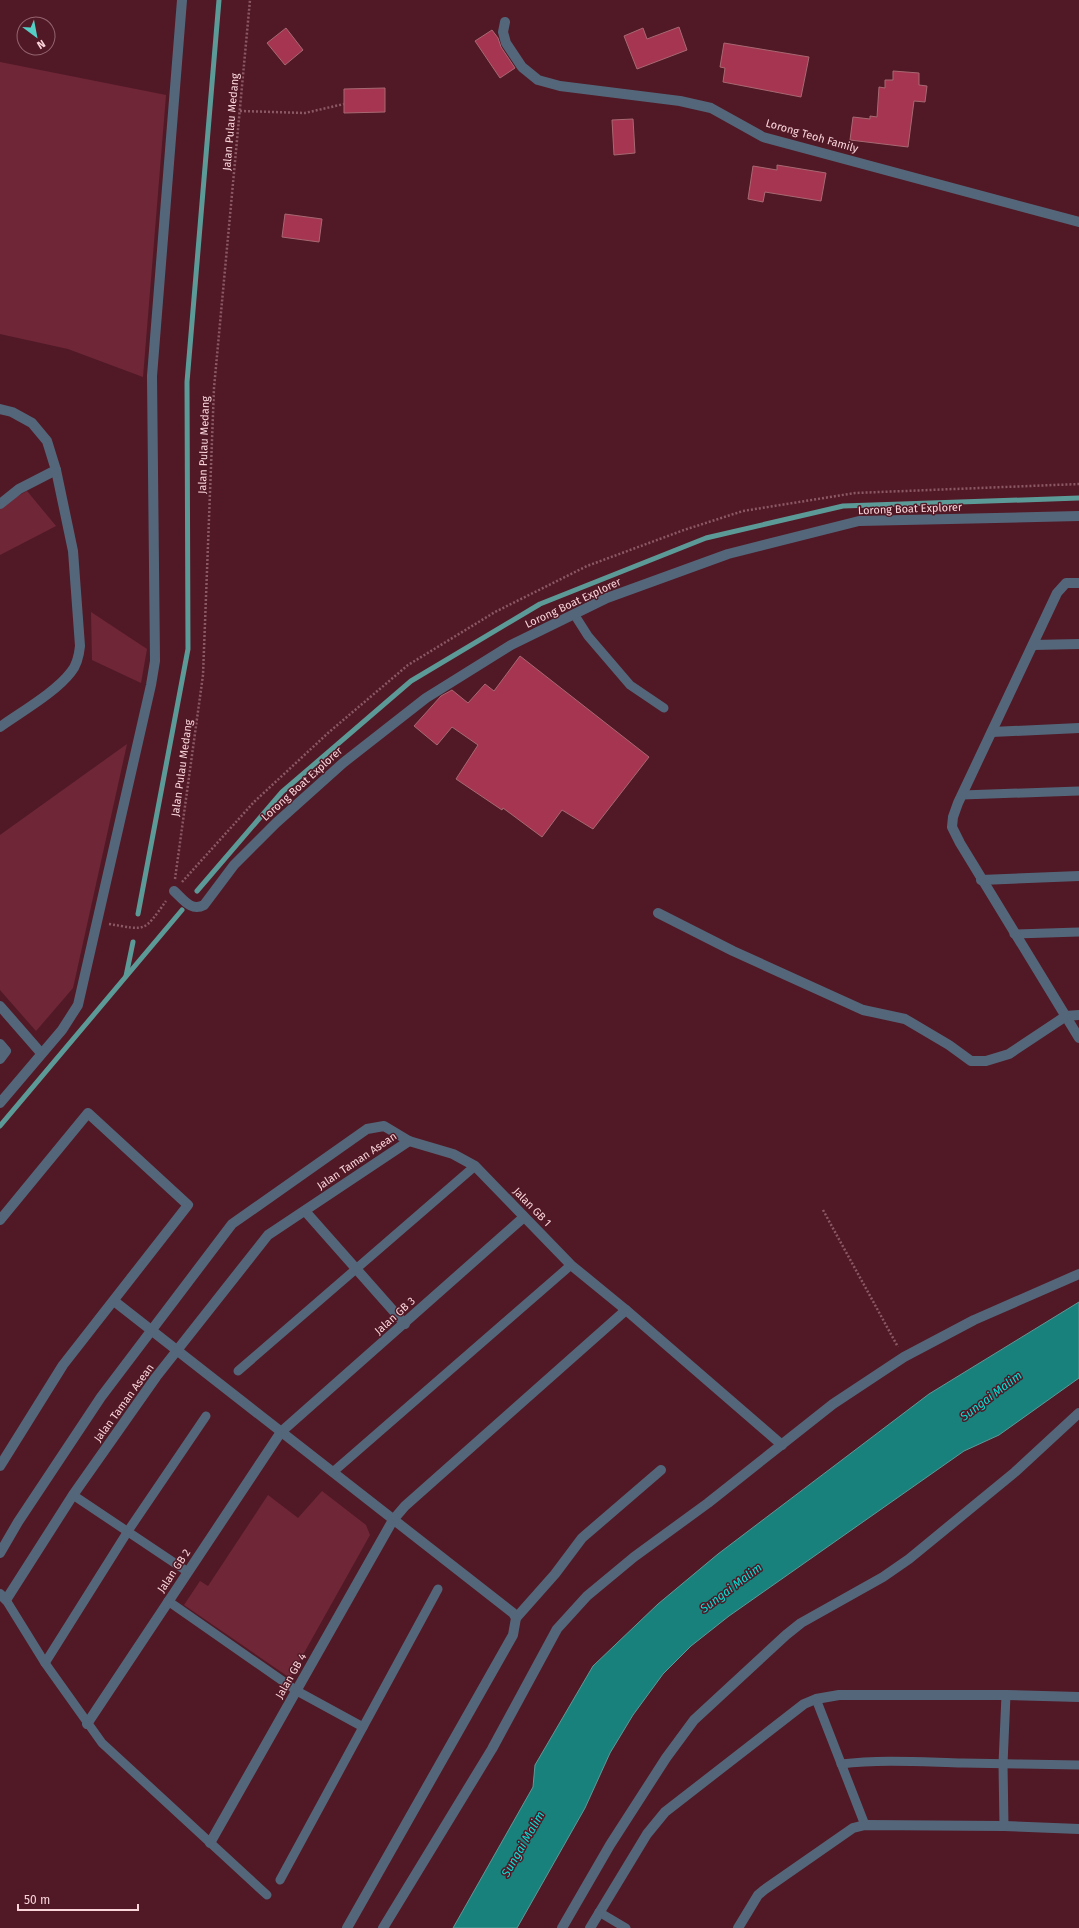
<svg xmlns="http://www.w3.org/2000/svg" width="1079" height="1928" font-family="'Fira Sans',sans-serif">
<style>
.green{fill:#6f2738}
.water{fill:#19817c;stroke:#5c9a98}
.lines{fill:none;stroke-linecap:round;stroke-linejoin:round}
.stream{stroke:#5c9a98;stroke-width:5}
.building{fill:#a53551;stroke:#a86872}
.path{stroke:#8b5963;stroke-width:2.5;stroke-dasharray:2 2;stroke-linecap:butt}
.service{stroke:#54677a;stroke-width:9}
.pedestrian{stroke:#54677a;stroke-width:10}
.minor{stroke:#54677a;stroke-width:10}
.labels{text-anchor:middle;dominant-baseline:central;stroke-width:3;stroke-linejoin:round;paint-order:stroke}
.street-label{font-size:11px;fill:#f9d4d9;stroke:#511926}
.water-label{font-size:12px;font-style:italic;fill:#00e2d8;stroke:#511926}
</style>
<rect width="100%" height="100%" fill="#511926"/>
<g class="green">
<path d="M0,62L166,95L143,377L68,349L0,334Z"/>
<path d="M27,491L56,526L0,555V506Z"/>
<path d="M91,612L147,649L141,683L92,660Z"/>
<path d="M127,744L73,988L36,1031L0,990V835Z"/>
<path d="M322,1491L366,1525L370,1535L290,1678L184,1605L200,1581L208,1586L268,1495L298,1518Z"/>
</g>
<path class="water" d="M1079,1302V1378L999,1435L964,1451L729,1616L691,1646L663,1674L633,1715L610,1753L585,1808L517,1928H453L533,1787L535,1765L593,1666L658,1604L718,1554L929,1394Z"/>
<g class="lines">
<g class="stream">
<path d="M197,891L282,792L411,681L540,604L706,538L843,506L1079,498"/>
<path d="M138,914L188,649L187,382L219,0"/>
<path d="M126,976L133,942"/>
<path d="M0,1126L182,910"/>
</g>
</g>
<g class="building">
<path d="M679,27L687,50L637,69L624,36L643,28L647,39Z"/>
<path d="M286,28L303,50L285,65L267,43Z"/>
<path d="M492,30L498,38L501,47L515,68L500,78L475,41Z"/>
<path d="M724,43L809,57L801,97L723,82L725,68L720,67Z"/>
<path d="M893,71L919,73V85L927,86L925,102L914,101L908,147L850,140L853,117L870,119V116L877,117L879,87L885,88V80H893Z"/>
<path d="M385,88V112L344,113V89Z"/>
<path d="M633,119L635,153L614,155L612,120Z"/>
<path d="M777,165L826,173L821,201L765,192L763,202L748,199L753,166L777,170Z"/>
<path d="M285,214L322,219L319,242L282,237Z"/>
<path d="M520,656L649,757L593,829L562,810L542,837L503,808L502,810L456,779L478,745L452,727L437,745L414,726L441,696L452,690L468,703L485,684L494,691Z"/>
</g>
<g class="lines">
<g class="path">
<path d="M240,111L305,113L344,104"/>
<path d="M175,879L203,675L214,388L250,0"/>
<path d="M182,882L254,802L328,733L408,665L495,612L587,566L684,530L743,511L855,493L1079,484"/>
<path d="M109,924C147,930 143,933 166,901"/>
<path d="M823,1210L898,1347"/>
</g>
<g class="service">
<path d="M574,614L588,636L630,685L664,708"/>
<path d="M962,795L1079,791"/>
<path d="M1014,934L1079,932"/>
<path d="M238,1371L475,1166"/>
<path d="M333,1472L571,1265"/>
<path d="M73,1495L188,1572"/>
<path d="M6,1600L45,1663L102,1743L267,1895"/>
<path d="M168,1601L297,1691L363,1727"/>
<path d="M45,1663L128,1531L206,1416"/>
<path d="M816,1699L865,1825"/>
<path d="M841,1764C882,1759 922,1762 963,1763C1002,1764 1040,1764 1079,1765"/>
<path d="M1004,1826L1003,1764L1006,1695"/>
<path d="M280,1880L438,1589"/>
<path d="M599,1912L626,1928"/>
</g>
<path class="pedestrian" d="M305,1211L405,1324"/>
<g class="minor">
<path d="M505,22L503,32L506,43L522,67L538,80L560,86L680,101L711,108L763,137L1079,222"/>
<path d="M0,409L12,412L32,423L47,441L56,470L73,551L80,646C79,656 77,665 71,672C56,692 21,712 0,727"/>
<path d="M0,504L19,489L56,470"/>
<path d="M1079,583H1066L1057,593L958,803L953,817L952,827L960,843L1079,1038"/>
<path d="M1033,645L1079,644"/>
<path d="M992,732L1079,728"/>
<path d="M981,880L1079,876"/>
<path d="M174,891C183,899 191,912 204,905L234,865L276,823L343,763L426,698L511,645L607,598L728,554L859,521L1079,516"/>
<path d="M658,913L733,951L863,1010L905,1019L949,1045L971,1061H986L1009,1054L1066,1016L1079,1015"/>
<path d="M0,1006L41,1053"/>
<path d="M0,1044L6,1051L0,1059"/>
<path d="M0,1103L62,1030L78,1005L151,685L155,661L152,376L182,0"/>
<path d="M0,1220L88,1113L188,1205L63,1365L0,1466"/>
<path d="M114,1301L513,1613L516,1618L513,1635L347,1928"/>
<path d="M0,1553L18,1522L101,1397L232,1224L367,1129L384,1126L409,1141L453,1154L475,1166L571,1265L626,1310"/>
<path d="M0,1594L6,1600L73,1495L156,1377L268,1235L409,1141"/>
<path d="M516,1618L555,1574L582,1538L661,1470"/>
<path d="M87,1724L281,1432L524,1217"/>
<path d="M210,1843L393,1520L405,1506L626,1310L782,1445"/>
<path d="M383,1928L492,1749L557,1629L587,1596L634,1557L708,1503L833,1404L904,1357L974,1320L1079,1274"/>
<path d="M562,1928L610,1845L666,1758L694,1720L786,1635L801,1623L883,1577L909,1559L1015,1472L1079,1413"/>
<path d="M590,1928L647,1834L665,1812L804,1704L816,1699L839,1695H1006L1079,1697"/>
<path d="M738,1928L758,1895L764,1890L853,1828L865,1825L1004,1826L1079,1829"/>
</g>
</g>
<g class="labels">
<g class="street-label">
<text transform="translate(231 122) rotate(-85)">Jalan Pulau Medang</text>
<text transform="translate(812 136) rotate(16)">Lorong Teoh Family</text>
<text transform="translate(204 445) rotate(-88)">Jalan Pulau Medang</text>
<text transform="translate(910 509) rotate(-2)">Lorong Boat Explorer</text>
<text transform="translate(573 603) rotate(-25)">Lorong Boat Explorer</text>
<text transform="translate(182 768) rotate(-82)">Jalan Pulau Medang</text>
<text transform="translate(302 784) rotate(-42)">Lorong Boat Explorer</text>
<text transform="translate(357 1161) rotate(-34)">Jalan Taman Asean</text>
<text transform="translate(532 1207) rotate(46)">Jalan GB 1</text>
<text transform="translate(395 1316) rotate(-42)">Jalan GB 3</text>
<text transform="translate(124 1403) rotate(-54)">Jalan Taman Asean</text>
<text transform="translate(174 1571) rotate(-56)">Jalan GB 2</text>
<text transform="translate(291 1676) rotate(-60)">Jalan GB 4</text>
</g>
<g class="water-label">
<text transform="translate(991 1396) rotate(-37)">Sungai Malim</text>
<text transform="translate(731 1588) rotate(-37)">Sungai Malim</text>
<text transform="translate(523 1844) rotate(-60)">Sungai Malim</text>
</g>
</g>
<g transform="translate(36 36) rotate(148)"><circle r="19" fill="#511926" stroke="#94646e"/>
<path d="M0-3L7 15L0 10L-7 15Z" fill="#55cec6"/>
<text y="-6" font-size="11" font-weight="bold" text-anchor="middle" fill="#f9d4d9">N</text>
</g>
<path d="M18 1904v6h120v-6" fill="none" stroke="#f9d4d9" stroke-width="2"/>
<text x="24" y="1904" font-size="12" fill="#f9d4d9" stroke="#511926" stroke-width="3" paint-order="stroke">50 m</text>
</svg>
